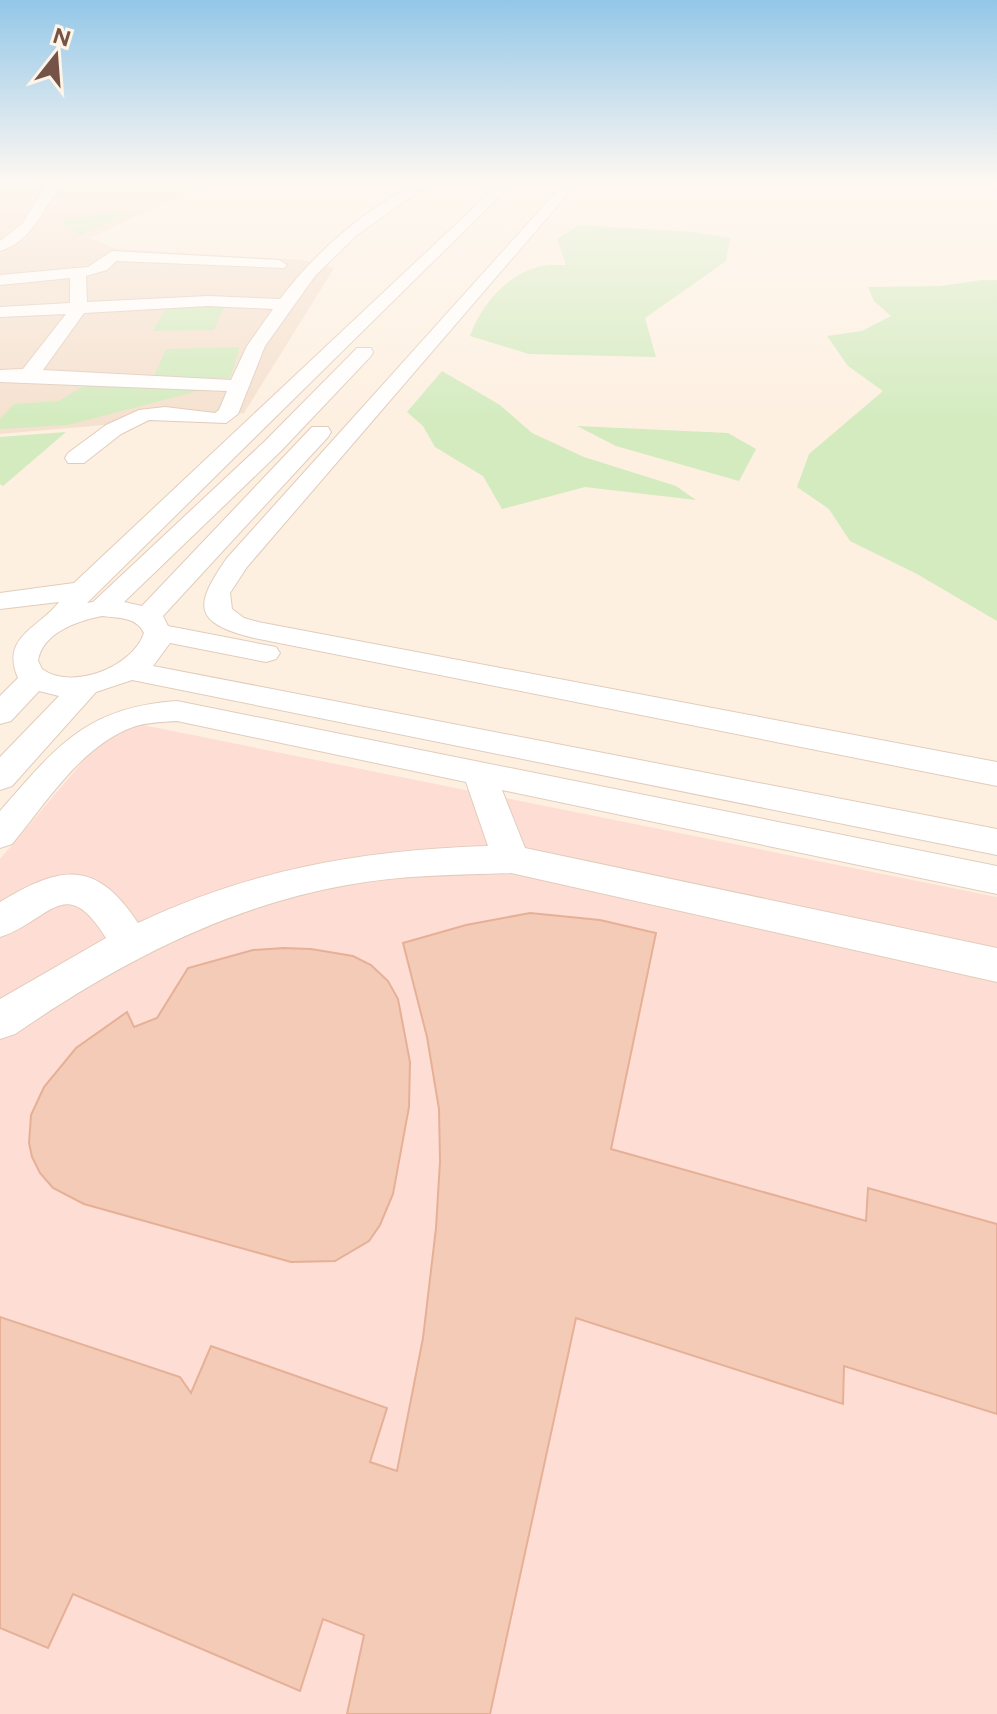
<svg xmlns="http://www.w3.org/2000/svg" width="997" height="1714" font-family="Figtree,sans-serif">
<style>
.residential{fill:#f5e1cf}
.commercial{fill:#feded4}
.green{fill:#d3ebbf}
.building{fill:#f3cbb7;stroke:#e6b097;stroke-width:2}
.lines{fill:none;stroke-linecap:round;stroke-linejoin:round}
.minor-casing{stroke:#e1ccbc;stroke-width:2}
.minor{fill:#fff;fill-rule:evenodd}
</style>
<rect width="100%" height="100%" fill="#fdf0e1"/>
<path class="residential" d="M0,182H209L90,238L117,249L303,260L334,268L244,413L0,434Z"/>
<path class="commercial" d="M118,720L997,897V1714H0V859Z"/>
<g class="green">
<path d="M134,211L80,236L59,220C85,218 108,212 134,211Z"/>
<path d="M579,225L693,232L731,238L726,261L645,318L656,357L529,354L470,336C481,305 507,274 541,266C549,264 558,265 566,265L557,239Z"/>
<path d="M982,280H997V621L917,574L850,541L829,509L797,487L809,454L883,391L848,366L827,336L862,331L891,316L874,301L868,287L940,286Z"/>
<path d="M225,305L214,330L153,331L167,306Z"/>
<path d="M240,347L230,378L152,380L166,349Z"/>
<path d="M442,371L500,405L532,433L584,457L676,486L696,500L585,487L502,509L483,476L435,447L423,426L407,412Z"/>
<path d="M88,383L202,390L68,425L0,429V419L14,404L59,401Z"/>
<path d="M577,426L728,433L756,449L739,481L616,446Z"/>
<path d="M66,432L3,486L0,484V437Z"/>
</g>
<g class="building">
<path d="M530,913L600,920L656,933L611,1149L866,1221L868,1188L997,1224V1414L844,1366L843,1404L576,1318L490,1714H347L364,1635L323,1619L300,1691L73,1594L48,1648L0,1628V1317L180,1377L191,1393L211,1346L387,1408L370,1462L397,1471L423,1338L436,1228L440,1161L439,1109L427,1037L403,943L466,925Z"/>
<path d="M284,948L311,949L353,956L371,965L388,981L398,999L410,1062L409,1107L393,1194L380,1225L369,1241L335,1261L291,1262L84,1204L53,1188L40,1173L32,1157L29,1143L31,1115L44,1087L76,1048L127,1012L134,1027L157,1018L188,968L253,950Z"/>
</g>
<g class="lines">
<g class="minor-casing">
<g id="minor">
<path d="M0,182H64C43,206 34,241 0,251V241L23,223L45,187H0Z"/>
<path d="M417,182H432L357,235L315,276L265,346L238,414L226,423L149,420L121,434L84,463H68L65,458L68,453L106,425L139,410L165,407L215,413L219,410L227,391L0,382V370L23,369L66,314L0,317V307L70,303V278L0,285V275L88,267L112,251L279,260L287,265L284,268L116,261L107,270L86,276L87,302L208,296L280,299C317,250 364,211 417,182ZM208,306L273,309L247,346L231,380L43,370L84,313Z"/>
<path d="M501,182H514L87,603L93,602L265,441L357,348H371L373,352L371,356L281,451L124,602L142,606L312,427H328L331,432L328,437L163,616L168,626L276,647L280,653L276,659L266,662L170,643L153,666L997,829V855L132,680L96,692L12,786L0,790V757L59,696L39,691L11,721L0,724V696L18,678C0,637 39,628 59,602L0,609V593L74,583ZM102,616C118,618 137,617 144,633C133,667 72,691 42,669L38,661C42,633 77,621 102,616Z"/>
<path d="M565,182H578L247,567L230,593L232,609L244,618L258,622L997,762V786L254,638C192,623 194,605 227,558Z"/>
<path d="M177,701L997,866V894L502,790L525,848L997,948V982L511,873C456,875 401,875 347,885C224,907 116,965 15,1034L0,1039V999L106,938C65,872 51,920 0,937V902C61,865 96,859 138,923C252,869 364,850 488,846L466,782L177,721C162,722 148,722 133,727C81,746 46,803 12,844L0,848V811C56,747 86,707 177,701Z"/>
</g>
</g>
<use href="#minor" class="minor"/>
</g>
<linearGradient id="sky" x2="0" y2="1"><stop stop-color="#93c7e8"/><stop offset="0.43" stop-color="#fef8f2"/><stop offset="1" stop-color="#fef8f2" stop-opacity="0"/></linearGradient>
<rect width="997" height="422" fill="url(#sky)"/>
<g transform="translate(56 56) rotate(17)" stroke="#fff4e8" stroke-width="6" paint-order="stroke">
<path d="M0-6L14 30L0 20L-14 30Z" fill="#755447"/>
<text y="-12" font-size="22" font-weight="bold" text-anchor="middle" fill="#755447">N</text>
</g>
</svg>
